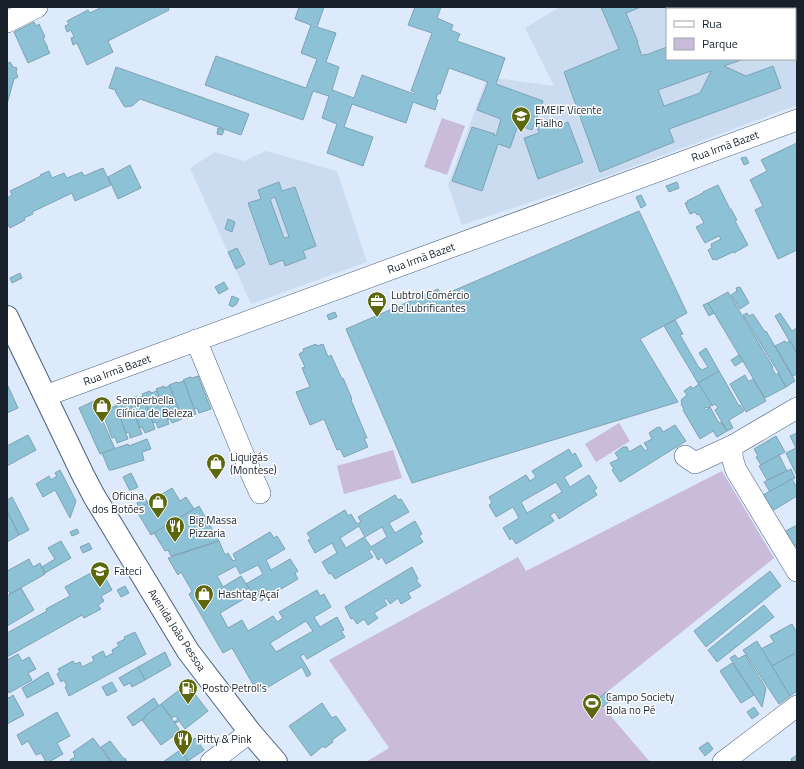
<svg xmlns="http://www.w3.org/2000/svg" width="804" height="769" font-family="'Titillium Web',sans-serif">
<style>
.built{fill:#cbdbf0}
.green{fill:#c9bbd9}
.building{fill:#8dc1d6;stroke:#7ea3b3;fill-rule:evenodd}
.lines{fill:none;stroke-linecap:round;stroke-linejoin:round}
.minor-casing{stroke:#4c617a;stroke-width:22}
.major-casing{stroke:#4c617a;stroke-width:24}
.minor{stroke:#fff;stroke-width:21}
.major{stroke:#fff;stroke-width:22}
.labels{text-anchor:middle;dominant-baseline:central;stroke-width:3;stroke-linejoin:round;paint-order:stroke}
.poi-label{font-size:11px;fill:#18212b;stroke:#fff;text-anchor:start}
.street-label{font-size:11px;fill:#18212b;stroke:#fff}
</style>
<rect width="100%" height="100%" fill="#dceafc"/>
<g class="built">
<path d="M560,7H770L771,9H667V59H794L797,65V105L597,180L462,225L448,185L487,77L554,86L525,28Z"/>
<path d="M266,151L337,171L367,262L251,304L190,168L215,152L244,161Z"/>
</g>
<g class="green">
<path d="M442,118L465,126L447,175L424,167Z"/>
<path d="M619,423L630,441L596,462L585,444Z"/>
<path d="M393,450L402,478L344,494L337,466Z"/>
<path d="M722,471L774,558L597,700L650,762H366L389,748L329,660L518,557L526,571Z"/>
</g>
<g class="building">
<path d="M102,7H168L169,10L108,41L113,52L87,65L77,43L73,45L71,38L74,37L71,30L67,32L65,26L69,24L67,21L88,10L90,13Z"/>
<path d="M299,7H324L317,27L336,33L326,62L339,67L332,90L354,98L362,75L414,94L415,92L411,91L432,33L408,25L415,7H441L437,18L453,25L451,30L460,34L457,41L505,58L496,84L543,101L532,130L518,125L510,148L498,144L482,191L452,181L472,127L495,134L494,135L496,136L501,119L477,110L488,82L449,68L440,94L438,93L436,99L438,100L435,110L413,102L406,123L352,104L344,127L373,137L363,166L327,153L337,124L322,118L329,96L313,91L303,120L205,85L216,56L306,88L317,59L301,53L311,25L295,19Z"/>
<path d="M601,7H641L626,13L638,42H637L642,56L645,54L646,55L667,47V59H744L724,66L746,76L773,66L781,88L669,129L674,142L600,172L564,72L619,49ZM711,71L700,93L664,106L658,90Z"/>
<rect x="687" y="7" width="17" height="2"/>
<path d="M34,22L36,26L39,24L45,37L43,38L48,48H47L50,53L28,63L14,32Z"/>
<path d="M10,62L13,67L17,68L16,72L18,77L14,79L7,104V64Z"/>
<path d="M116,67L249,114L241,135L140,99L139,100L132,106L126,107L124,106L115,91L116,90L109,88Z"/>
<path d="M549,119L553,128L568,122L583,162L538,179L524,138L539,133L536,124Z"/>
<path d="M218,128L224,130L222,135L217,134Z"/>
<path d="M797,143V250L778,259L755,210L763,206L750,180L767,171L761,160Z"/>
<path d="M746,157L749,163L744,165L741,158Z"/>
<path d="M130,165L141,188L118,199L108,177Z"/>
<path d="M103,168L111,185L75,201L72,193L32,212L33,214L24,218L25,220L10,228L7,223V198L12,195L10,191L41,176L40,175L49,171L52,178L64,173L67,178L82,172L84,176Z"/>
<path d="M279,182L282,191L295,187L316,246L303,251L306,258L285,266L283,260L270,265L248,203L261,199L258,190ZM275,197L289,237L284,238L270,199Z"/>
<path d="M677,182L679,188L669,192L666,186Z"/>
<path d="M718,185L730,209H731L737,220L735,221L748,245L734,253L733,252L716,260V259L713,260L708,250L712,248L711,244L721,239L719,236L705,243L696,227L704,223L699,214L697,215L695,212L690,214L685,203L688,202L687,201L703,193V192Z"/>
<path d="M641,195L646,205L641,208L636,197Z"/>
<path d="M639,211L687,313L640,339L678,402L412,483L346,329L438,289L441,296Z"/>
<path d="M228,219L235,222L232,232L225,229Z"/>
<path d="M237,248L245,264L236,269L228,252Z"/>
<path d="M20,273L22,278L12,283L10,278Z"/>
<path d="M224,282L228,289L219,294L215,287Z"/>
<path d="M740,287L749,303L740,309L731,295L737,291L736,288Z"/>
<path d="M728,292L773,367L772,368L776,375L778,373L786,387L765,398L708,303Z"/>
<path d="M232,296L239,299L236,305H235L233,307L229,305Z"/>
<path d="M708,303L714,313L709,316L703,305Z"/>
<path d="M335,312L337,317L329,320L327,315Z"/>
<path d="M747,313L749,316L753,314L765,332L766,331L795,381L786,387L780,376V375L743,315Z"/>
<path d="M780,313L792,331L797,328V354L775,316Z"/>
<path d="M675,320L683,334L680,335L699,368H700L702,370L708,367L699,353L706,348L719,371L698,383L664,326Z"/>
<path d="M785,341L786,343L790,341L797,354V374L793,376L775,346Z"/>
<path d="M316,344L317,346L323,344L328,357L331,355L342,379L343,378L352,399L351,400L367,438H364L368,447L344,457L340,449L337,450L324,419L310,425L296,392L310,387L302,368L305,367L299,354L304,351L303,349Z"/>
<path d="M739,355L743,361L735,366L731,360Z"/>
<path d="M719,371L739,406L740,405L744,411L729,420L733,428L727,431L715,410L718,408L715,404L712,406L698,383Z"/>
<path d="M745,375L748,381H750L753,379L766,401L746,412L730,384Z"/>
<path d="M198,376L211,409L199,413L197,408L194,409L183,380L190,377H191L192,378Z"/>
<path d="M184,381L196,414L185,418L183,413L180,414L169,385L177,382L178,383Z"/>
<path d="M699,384L712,405L707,408L706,407L704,408L706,410L710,407L719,423L721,422L727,431L717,437L713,431L700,439L683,410L684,409L681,404L682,403L681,400L687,395L684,391L691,386L692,389Z"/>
<path d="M8,386L18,408L7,413V387Z"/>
<path d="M164,386V388L170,386L182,419L172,423L170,419L168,420L156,389Z"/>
<path d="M150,391L151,393L157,391L169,424L158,428L156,422L153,423L142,394Z"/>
<path d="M137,396V398L143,396L155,429L145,433L142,427L140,428L129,399Z"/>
<path d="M94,401L115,449L100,454L79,408Z"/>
<path d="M123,401V403L129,401L142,434L130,438L129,432L126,433L115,404Z"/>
<path d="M109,406L110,408L116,406L128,439L117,443L115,437L112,438L101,409Z"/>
<path d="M675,425L686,441L620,482L612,470L614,469L610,463L619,459L615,453L623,447H627L629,452L641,445L645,451L648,449L644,443L652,439L649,433L656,428L660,427L663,432Z"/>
<path d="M797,433V476L786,453L796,448L790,436Z"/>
<path d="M28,435L36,450L7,466V446Z"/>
<path d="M776,436L785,452L761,465L756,457L758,456L754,449Z"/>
<path d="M147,439L151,449L142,452L144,460L112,470H109L102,453L128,444L129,446Z"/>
<path d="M569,449L572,455L575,453L582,466L564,477L570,487L589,475L597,488L594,490L597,495L559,519L555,512L550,515L554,521L516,544L512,538L510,540L503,528L519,518L513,507L496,517L489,505L492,503L489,497L526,475L530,481L536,477L532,471ZM556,482L562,492L527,513L521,502Z"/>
<path d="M779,455L787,471L767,480L759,466Z"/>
<path d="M791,469L795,478L770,492L764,482Z"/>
<path d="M60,470L76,501L70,518L55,490L43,497L36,484L49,476L51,480L57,476L55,473Z"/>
<path d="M131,473L138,487L130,491L123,477Z"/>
<path d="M792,479L797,488V496L772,511L763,495Z"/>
<path d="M172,488L180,501L186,497L194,509L151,535L136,510Z"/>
<path d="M395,495L398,500L401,499L409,512L389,523L395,533L415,521L422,534L419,536L423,542L386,564L382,557L378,560L372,549L369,551L373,557L335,579L331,573L329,574L322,562L337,553L332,543L315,553L308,540L311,539L307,533L345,510L348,516L351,514L357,524L361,522L358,517ZM359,526L365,537L382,527L387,537L371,547L364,537L346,548L340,538Z"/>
<path d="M12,497L29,530L19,535L7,511V500Z"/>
<path d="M145,498L148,503L139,508L137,503Z"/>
<path d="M199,506L219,541L171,556L168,550L165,551L154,533Z"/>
<path d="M7,511L19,535L7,542Z"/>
<path d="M797,525V545L792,547L784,532Z"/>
<path d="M77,529L79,533L72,536L70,532Z"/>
<path d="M270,532L274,538L277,536L285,549L266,560L271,570L290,559L298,571L295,573L298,579L261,601L257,595L254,596L246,584L263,574L258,565L240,574L236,566L217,576L223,587L241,576L249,588L246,590L249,596L220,613L228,628L242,620L248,631L273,616L277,622L283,618L279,612L317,590L320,596L324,594L331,607L314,617L320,627L337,617L344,630L341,631L345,637L307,659L304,654L300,656L311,674L307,677L302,667L258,693L232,648L223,653L189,594L192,591L181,572L178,575L168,558L219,541L225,555L228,553L233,561L236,560L233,554ZM306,621L313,631L276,652L270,643Z"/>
<path d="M61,541L71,558L45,573L42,567L55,559L48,548Z"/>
<path d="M89,543L92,549L83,553L80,547Z"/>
<path d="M29,559L33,567L40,563L45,574L10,594L9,591L7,592V571Z"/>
<path d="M412,567L418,579L416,580L421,586L408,593L411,598L401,604L398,598L390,604L386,598L384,600L387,605L374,613L378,618L368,625L364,619L357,624L353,618L351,619L345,607Z"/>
<path d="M100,568L112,590L101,596L104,601L98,605L101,609L84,618L82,615L7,657V633L47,611L46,609L70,596L65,587Z"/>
<path d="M770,571L781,586L706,647L694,631Z"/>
<path d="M125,586L129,593L121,597L117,590Z"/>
<path d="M21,588L34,610L7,626V596Z"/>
<path d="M764,605L774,617L717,662L708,650Z"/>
<path d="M792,624L797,633V652L772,666L761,649L774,642L770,636Z"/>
<path d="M135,632L146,654L69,696L65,687L67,686L64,680L61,682L57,674L60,672L58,669L73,661L75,664L80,662L82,667L94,661L92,657L103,651L106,657L113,653L112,650L119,646L117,643L125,639L124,637Z"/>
<path d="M757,641L790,696L779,704L743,650Z"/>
<path d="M165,652L171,665L145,680L138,667Z"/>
<path d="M18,654L22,661L29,657L36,669L28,673L32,680L9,693L7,689V660Z"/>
<path d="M794,654L796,655H797V691L790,696L772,666Z"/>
<path d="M735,655L738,659L745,655L766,688L762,707L730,658Z"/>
<path d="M732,663L747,685L754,695L741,703L720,671Z"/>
<path d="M138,667L145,680L132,687L130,683L124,686L119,678Z"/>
<path d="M48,672L54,684L27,698L22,688Z"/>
<path d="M112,682L117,691L107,696L102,687Z"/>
<path d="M187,684L208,711L185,729L179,721L176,723L174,722L178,719L175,716L172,718L161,704Z"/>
<path d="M606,692L612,699L603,707L597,700Z"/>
<path d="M13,695L24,715L7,724V696L9,698Z"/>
<path d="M154,698L159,706L145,716L146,717L133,726L127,717Z"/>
<path d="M322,703L332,718L336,716L346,730L332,740L333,742L325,748L323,746L311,756L289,726Z"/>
<path d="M161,704L179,729V732L161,745L142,720L146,717L145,716Z"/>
<path d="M754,707L759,714L752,719L747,712Z"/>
<path d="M57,712L70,736L57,743L63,754L49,762H46L41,753L36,755L28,741L22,745L17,735Z"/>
<path d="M93,738L111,762H71L70,760L75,757L74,756L75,755L73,752Z"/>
<path d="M195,738L204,750L188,761L177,746L182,742L186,745Z"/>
<path d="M110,741L124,759L125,758L127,762H112L101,747Z"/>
<path d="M708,742L713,749L705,756L699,748Z"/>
<path d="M180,750L188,761L187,762H163Z"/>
<path d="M797,755V762H792L791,759Z"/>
</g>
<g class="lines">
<g class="minor-casing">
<g id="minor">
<path d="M783,7L784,9"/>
<path d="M7,22L37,7"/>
<path d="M795,34L797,39"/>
<path d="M196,340L251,473L260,493"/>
<path d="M45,396L797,120"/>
<path d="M797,408L734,445C730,454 733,461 736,470L797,571"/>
<path d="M685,456L695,463L734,445"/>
<path d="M211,762L250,732"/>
<path d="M723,762L797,706"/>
</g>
</g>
<g class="major-casing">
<path id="major" d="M7,317L83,475L94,496L188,651L250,732L276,762"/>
</g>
<use href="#minor" class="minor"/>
<use href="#major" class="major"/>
</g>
<defs>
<g id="school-pin" transform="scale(1)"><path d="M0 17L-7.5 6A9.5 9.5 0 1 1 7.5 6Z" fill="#5d670b" stroke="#fff"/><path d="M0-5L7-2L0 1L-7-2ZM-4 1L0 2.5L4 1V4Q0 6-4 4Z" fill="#fff"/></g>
<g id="office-pin" transform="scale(1)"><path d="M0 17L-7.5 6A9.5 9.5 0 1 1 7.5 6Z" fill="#5d670b" stroke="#fff"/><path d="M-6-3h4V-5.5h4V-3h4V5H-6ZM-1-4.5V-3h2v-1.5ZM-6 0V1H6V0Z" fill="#fff"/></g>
<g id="shop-pin" transform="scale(1)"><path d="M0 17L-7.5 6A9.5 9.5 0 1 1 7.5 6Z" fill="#5d670b" stroke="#fff"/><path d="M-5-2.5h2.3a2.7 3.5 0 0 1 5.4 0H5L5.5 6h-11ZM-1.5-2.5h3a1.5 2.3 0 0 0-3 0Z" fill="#fff"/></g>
<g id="restaurant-pin" transform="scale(1)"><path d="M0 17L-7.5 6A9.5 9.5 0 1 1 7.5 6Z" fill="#5d670b" stroke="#fff"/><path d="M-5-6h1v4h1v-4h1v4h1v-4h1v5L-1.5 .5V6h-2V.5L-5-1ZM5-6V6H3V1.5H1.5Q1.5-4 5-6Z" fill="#fff"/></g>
<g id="university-pin" transform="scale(1)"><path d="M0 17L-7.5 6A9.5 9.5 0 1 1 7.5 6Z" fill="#5d670b" stroke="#fff"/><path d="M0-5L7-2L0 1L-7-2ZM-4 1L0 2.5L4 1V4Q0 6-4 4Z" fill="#fff"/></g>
<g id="fuel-pin" transform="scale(1)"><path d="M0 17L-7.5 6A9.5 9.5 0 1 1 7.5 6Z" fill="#5d670b" stroke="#fff"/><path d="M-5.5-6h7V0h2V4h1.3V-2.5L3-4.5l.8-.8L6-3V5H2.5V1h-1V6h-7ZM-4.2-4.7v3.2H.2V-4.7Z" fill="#fff"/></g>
<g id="stadium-pin" transform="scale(1)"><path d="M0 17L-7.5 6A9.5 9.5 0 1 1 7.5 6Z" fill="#5d670b" stroke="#fff"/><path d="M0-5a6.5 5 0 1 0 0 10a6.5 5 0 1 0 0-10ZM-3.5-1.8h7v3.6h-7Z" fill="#fff"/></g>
</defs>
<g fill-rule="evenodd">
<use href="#school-pin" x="521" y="116"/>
<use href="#office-pin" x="377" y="301"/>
<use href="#shop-pin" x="102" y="406"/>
<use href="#shop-pin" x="216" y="463"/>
<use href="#shop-pin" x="158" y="502"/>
<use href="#restaurant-pin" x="175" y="526"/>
<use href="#university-pin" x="100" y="571"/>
<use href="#shop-pin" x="204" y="594"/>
<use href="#fuel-pin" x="188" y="688"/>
<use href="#stadium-pin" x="592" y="703"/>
<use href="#restaurant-pin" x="183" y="739"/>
</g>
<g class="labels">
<g class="poi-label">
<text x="535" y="110">EMEIF Vicente<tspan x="535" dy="13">Fialho</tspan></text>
<text x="391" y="295">Lubtrol Comércio<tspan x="391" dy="13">De Lubrificantes</tspan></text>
<text x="116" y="400">Semperbella<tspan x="116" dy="13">Clínica de Beleza</tspan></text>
<text x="230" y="457">Liquigás<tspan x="230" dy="13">(Montese)</tspan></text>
<text x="144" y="496" text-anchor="end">Oficina<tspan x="144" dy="13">dos Botões</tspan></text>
<text x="189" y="520">Big Massa<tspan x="189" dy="13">Pizzaria</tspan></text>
<text x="114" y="571">Fateci</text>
<text x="218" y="594">Hashtag Açaí</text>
<text x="202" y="688">Posto Petrol's</text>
<text x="606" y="697">Campo Society<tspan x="606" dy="13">Bola no Pé</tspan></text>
<text x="197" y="739">Pitty &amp; Pink</text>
</g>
<g class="street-label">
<text transform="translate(725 146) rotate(-20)">Rua Irmã Bazet</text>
<text transform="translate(421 258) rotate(-20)">Rua Irmã Bazet</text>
<text transform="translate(117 370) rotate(-20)">Rua Irmã Bazet</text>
<text transform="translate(177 630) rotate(57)">Avenida João Pessoa</text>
</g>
</g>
<rect width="804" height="769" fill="none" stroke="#18212b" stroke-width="16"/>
<rect x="666" y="8" width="130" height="52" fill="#ffffff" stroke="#a3a6aa"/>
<rect x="674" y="21" width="20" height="6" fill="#ffffff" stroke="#a3a6aa"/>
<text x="702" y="28" font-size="12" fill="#18212b">Rua</text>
<rect x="674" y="38" width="20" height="12" fill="#c9bbd9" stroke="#a3a6aa"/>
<text x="702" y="48" font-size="12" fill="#18212b">Parque</text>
</svg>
